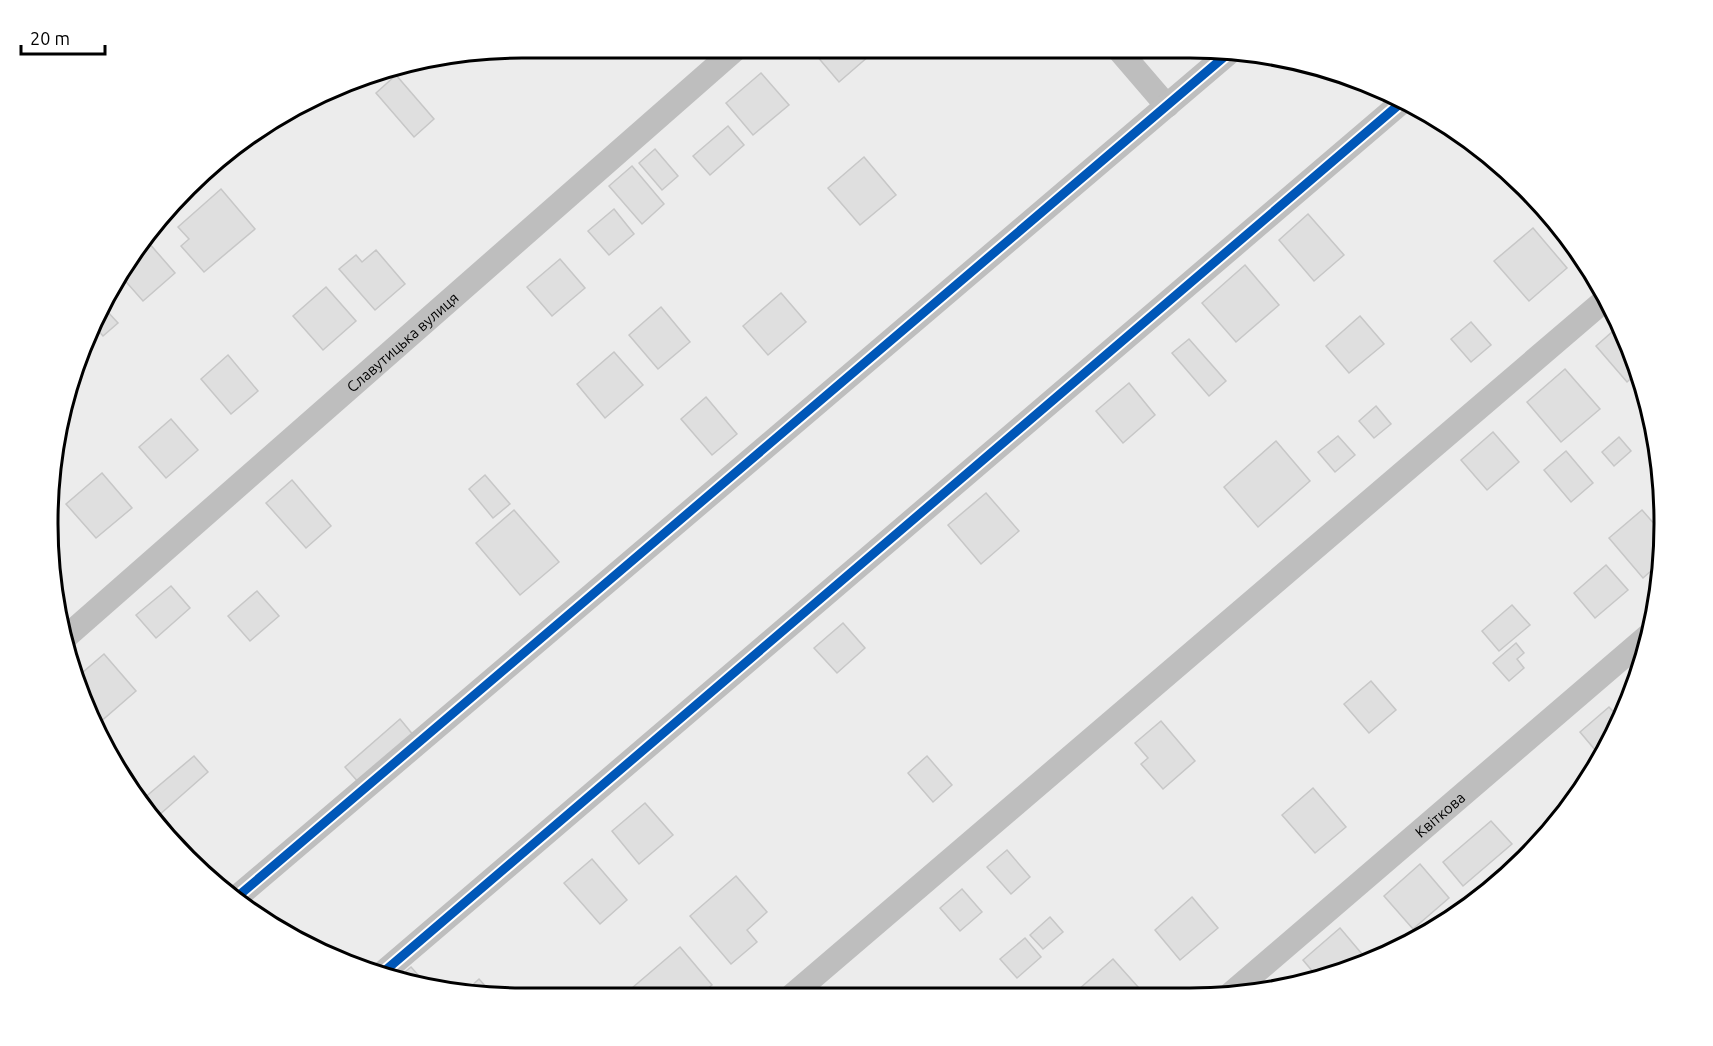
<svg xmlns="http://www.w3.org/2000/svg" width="1713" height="1046" font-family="Ubuntu,sans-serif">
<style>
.green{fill:#ececec}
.building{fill:#dfdfdf;stroke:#c7c7c7;stroke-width:1.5}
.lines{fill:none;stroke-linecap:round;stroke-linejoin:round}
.street{stroke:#bebebe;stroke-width:24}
.cycleway-casing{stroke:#fff;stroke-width:13}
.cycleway{stroke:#0057b8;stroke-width:9}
.labels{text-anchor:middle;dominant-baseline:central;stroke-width:4.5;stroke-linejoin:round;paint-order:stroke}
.street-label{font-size:15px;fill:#000;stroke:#fff}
.rim{fill:none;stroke:#000;stroke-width:3}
</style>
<rect width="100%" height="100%" fill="#fff"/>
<path class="green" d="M523,48L1221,49L1343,73L1454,128L1526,187L1585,259L1629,342L1656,431L1665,523L1656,616L1629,705L1585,787L1503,880L1427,935L1313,982L1221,997H492L370,973L259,918L146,812L73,675L48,523L73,371L128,259L234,146L371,73Z"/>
<g class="building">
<path d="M810,48L877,49L839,82Z"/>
<path d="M761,73L789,105L753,135L726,103Z"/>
<path d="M396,75L434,119L414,137L376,93Z"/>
<path d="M728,126L744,145L710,175L693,156Z"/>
<path d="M655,149L678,176L662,190L639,163Z"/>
<path d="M864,157L896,195L860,225L828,188Z"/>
<path d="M632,166L664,204L642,224L609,186Z"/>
<path d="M221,189L255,229L204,272L181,246L189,239L178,227Z"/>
<path d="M614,209L634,234L609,255L588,231Z"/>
<path d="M1308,214L1344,255L1314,281L1279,240Z"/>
<path d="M1533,228L1567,268L1529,301L1494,261Z"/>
<path d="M148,242L175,273L143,301L120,275L128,260Z"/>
<path d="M376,250L405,284L375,310L339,269L356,255L362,262Z"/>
<path d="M560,259L585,288L552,316L527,287Z"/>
<path d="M1245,265L1279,305L1236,342L1202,303Z"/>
<path d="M326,287L356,321L323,350L293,316Z"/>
<path d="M781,293L806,322L768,355L743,326Z"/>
<path d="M661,307L690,342L658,369L629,335Z"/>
<path d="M105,309L118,323L103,336L95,327Z"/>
<path d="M1360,316L1384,344L1349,373L1326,346Z"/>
<path d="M1471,322L1491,345L1471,362L1451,339Z"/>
<path d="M1620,325L1629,342L1638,372L1627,382L1596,346Z"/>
<path d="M1189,339L1226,381L1209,396L1172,353Z"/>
<path d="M614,352L643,385L605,418L577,384Z"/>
<path d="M228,355L258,391L231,414L201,379Z"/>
<path d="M1565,369L1600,409L1561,442L1527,402Z"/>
<path d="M1129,383L1155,415L1123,443L1096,411Z"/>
<path d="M706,397L737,434L712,455L681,419Z"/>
<path d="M1376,406L1391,424L1374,438L1359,421Z"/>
<path d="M171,419L198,450L166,478L139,447Z"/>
<path d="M1493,432L1519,462L1487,490L1461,460Z"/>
<path d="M1338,436L1355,455L1335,472L1318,452Z"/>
<path d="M1619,437L1631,451L1614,466L1602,452Z"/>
<path d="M1276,441L1310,481L1258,527L1224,487Z"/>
<path d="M1566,451L1593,483L1571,502L1544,470Z"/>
<path d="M102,473L132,508L96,538L66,504Z"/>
<path d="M485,475L510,504L493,518L469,489Z"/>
<path d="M292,480L331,526L306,548L266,503Z"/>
<path d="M986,493L1019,531L981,564L948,525Z"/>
<path d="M514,510L559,562L520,595L476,543Z"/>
<path d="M1642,510L1664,535L1661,562L1643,578L1609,538Z"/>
<path d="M1606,565L1628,590L1595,618L1574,593Z"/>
<path d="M171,586L190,608L156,638L136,615Z"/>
<path d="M257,591L279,616L250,641L228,616Z"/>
<path d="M1512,605L1530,625L1499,651L1482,631Z"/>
<path d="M843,623L865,648L837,673L814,648Z"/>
<path d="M1516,643L1524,653L1517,659L1524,668L1509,681L1493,663Z"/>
<path d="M104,654L136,691L99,723L75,679Z"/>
<path d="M1371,681L1396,710L1369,733L1344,704Z"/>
<path d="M1609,707L1621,720L1601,757L1580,732Z"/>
<path d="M400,719L414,736L359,783L345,767Z"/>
<path d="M1161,721L1195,761L1163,789L1141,764L1148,758L1135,743Z"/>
<path d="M194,756L208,772L158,816L143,799Z"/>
<path d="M927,756L952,785L933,802L908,773Z"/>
<path d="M1313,788L1346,827L1315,853L1282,815Z"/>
<path d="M645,803L673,835L639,864L612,831Z"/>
<path d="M1491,821L1512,844L1463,886L1443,862Z"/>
<path d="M1007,850L1030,877L1011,894L987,867Z"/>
<path d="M592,859L627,900L600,924L564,883Z"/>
<path d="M1420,864L1449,898L1413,929L1384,896Z"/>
<path d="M736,876L767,912L747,930L757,942L731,964L690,916Z"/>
<path d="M962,889L982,912L960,931L940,908Z"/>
<path d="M1192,897L1218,928L1180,960L1155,930Z"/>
<path d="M1050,917L1063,932L1043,949L1030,935Z"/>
<path d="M1340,928L1362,954L1347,968L1319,979L1303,960Z"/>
<path d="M1025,938L1041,957L1017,978L1000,959Z"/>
<path d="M680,947L712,985L698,997H640L632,988Z"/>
<path d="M1113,959L1147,997H1084L1078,990Z"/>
<path d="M411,967L426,984L398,978Z"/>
<path d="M479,979L495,997L465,992Z"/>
</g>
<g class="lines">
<g class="street">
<path d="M1118,49L1167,106"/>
<path id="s1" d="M67,636L737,48"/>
<path d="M237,897L1231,51"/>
<path d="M380,975L1402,102"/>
<path id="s2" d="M1228,996L1651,633"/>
<path d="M790,997L1606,299"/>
</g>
<g class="cycleway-casing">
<g id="cycleway">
<path d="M237,897L1231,51"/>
<path d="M380,975L1402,102"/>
</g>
</g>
<use href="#cycleway" class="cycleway"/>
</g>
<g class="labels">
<g class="street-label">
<text stroke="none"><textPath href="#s1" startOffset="446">Славутицька вулиця</textPath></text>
<text stroke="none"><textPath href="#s2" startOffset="279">Квіткова</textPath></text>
</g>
</g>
<path d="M0 0H1713V1046H0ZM522 58H1190A464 464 0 0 1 1654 522V524A464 464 0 0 1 1190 988H522A464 464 0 0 1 58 524V522A464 464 0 0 1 522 58Z" fill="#fff" fill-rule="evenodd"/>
<path class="rim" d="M522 58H1190A464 464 0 0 1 1654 522V524A464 464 0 0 1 1190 988H522A464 464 0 0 1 58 524V522A464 464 0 0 1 522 58Z"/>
<path d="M21 45v9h84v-9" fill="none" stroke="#000000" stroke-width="3"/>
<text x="30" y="45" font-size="18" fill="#000000" stroke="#ffffff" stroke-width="4.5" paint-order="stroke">20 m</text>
</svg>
